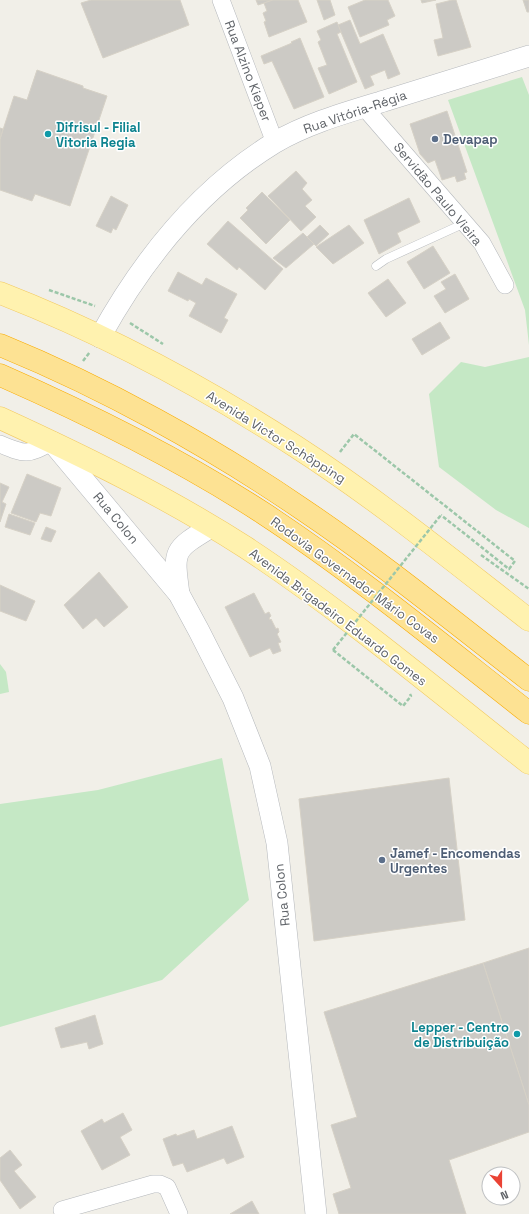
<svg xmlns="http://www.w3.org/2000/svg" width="529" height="1214" font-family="'Space Grotesk',sans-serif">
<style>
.green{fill:#c5e8c5}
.building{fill:#cccac5;stroke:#d6d1c6}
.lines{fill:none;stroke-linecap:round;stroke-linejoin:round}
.service-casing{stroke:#b5b8bc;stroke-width:9}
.minor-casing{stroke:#b5b8bc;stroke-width:18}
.tertiary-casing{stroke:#b5b8bc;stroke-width:22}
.primary-casing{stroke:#f2c960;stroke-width:23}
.motorway-casing{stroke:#f9ab00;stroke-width:23}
.path{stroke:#9cc7a9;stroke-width:2.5;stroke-dasharray:4 2;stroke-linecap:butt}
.service{stroke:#fff;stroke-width:8}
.minor{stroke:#fff;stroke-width:17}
.tertiary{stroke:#fff;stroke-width:21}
.primary{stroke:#fff2af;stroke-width:22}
.motorway{stroke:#fde293;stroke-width:22}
.path-bridge{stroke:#9cc7a9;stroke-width:2.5;stroke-dasharray:4 2;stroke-linecap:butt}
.culture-dot{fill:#0f9aa8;stroke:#fff;stroke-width:1.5}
.service-dot{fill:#5c6f8a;stroke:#fff;stroke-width:1.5}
.labels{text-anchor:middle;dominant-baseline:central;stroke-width:3;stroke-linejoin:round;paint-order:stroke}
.street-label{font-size:13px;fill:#5f6368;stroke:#fff}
.culture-label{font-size:13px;font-weight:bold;fill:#0d838f;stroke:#fff;text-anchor:start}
.service-label{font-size:13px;font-weight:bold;fill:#4e5e75;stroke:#fff;text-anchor:start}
</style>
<rect width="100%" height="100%" fill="#f1efe8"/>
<g class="green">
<path d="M522,77L529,95V345L525,310L448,100Z"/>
<path d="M529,357V528L496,510L439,467L429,394L461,362L485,367Z"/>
<path d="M0,664L6,672L9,692L0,694Z"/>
<path d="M222,758L249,900L162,980L0,1027V804L98,790Z"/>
</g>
<g class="building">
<path d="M91,0H180L189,25L103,58L81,3Z"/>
<path d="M256,0H273L258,5Z"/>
<path d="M273,0H298L307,22L269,37L264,22L266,21L263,13L267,11L264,3Z"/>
<path d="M317,0H330L335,15L324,20Z"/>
<path d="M365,0H388L395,16L387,20L389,25L360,37L348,7Z"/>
<path d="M421,0H436L422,3Z"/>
<path d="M452,0H456L471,47L438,56L434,40L443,38L436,4Z"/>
<path d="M523,0H529V12H527Z"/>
<path d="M350,20L360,44L383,34L400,74L388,79L385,70L370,76L374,85L365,89L338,25Z"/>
<path d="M337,22L341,32L337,34L357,82L329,94L318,68L327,65L318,42L321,40L317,31Z"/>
<path d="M300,38L324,97L294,109L272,61L264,64L261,56L292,43L291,42Z"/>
<path d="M37,70L83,86V88L107,96L70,206L35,194L32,201L0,190V139L14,96L27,100Z"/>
<path d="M447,111L467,172L464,173L466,179L457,182L455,176L442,180L435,160L428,163L420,154L410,124Z"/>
<path d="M0,128L3,129L0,139Z"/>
<path d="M296,171L307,183L302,189L312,200L305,206L316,217L301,231L268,196Z"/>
<path d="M262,192L290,220L266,244L240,218L248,210L246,208Z"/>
<path d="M111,196L128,205L116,230L113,228L111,233L96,226Z"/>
<path d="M409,198L420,222L397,233L401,242L379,254L364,220Z"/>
<path d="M228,221L283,269L265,290L239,267L237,270L207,244Z"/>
<path d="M320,225L329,234L316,246L307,237Z"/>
<path d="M349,225L364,243L333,264L316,247Z"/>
<path d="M303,233L314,244L286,268L273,258Z"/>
<path d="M433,246L450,273L424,289L407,262Z"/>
<path d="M178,272L202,285L206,278L237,294L224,318L228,320L221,333L189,316L196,303L189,299L188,301L168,291Z"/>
<path d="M455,274L469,299L445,313L434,296L446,289L441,282Z"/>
<path d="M388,279L406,303L386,317L368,293Z"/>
<path d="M440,322L450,338L422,355L412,339Z"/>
<path d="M27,474L61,488L51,516L40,513L36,522L11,513Z"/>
<path d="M0,483L9,487L2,502L6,504L0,522Z"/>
<path d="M9,514L35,523L30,535L5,527Z"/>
<path d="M46,527L56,531L51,542L41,539Z"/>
<path d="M99,572L128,607L104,627L96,618L83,629L64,605Z"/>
<path d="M0,585L35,601L26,621L0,611Z"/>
<path d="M254,593L265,614L269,612L271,616L269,618L270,620L271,619L276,629L278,628L279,632L277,634L281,642L278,643L281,651L273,654L270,648L250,657L225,607Z"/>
<path d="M449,778L465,920L314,941L299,799Z"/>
<path d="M529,948V1105L483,963Z"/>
<path d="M483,963L529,1105V1132L449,1160L466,1214H339L333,1194L351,1188L331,1125L357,1117L324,1012Z"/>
<path d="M95,1015L103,1044L89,1049L87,1042L61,1048L55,1028Z"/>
<path d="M123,1113L132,1130L120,1137L130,1155L102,1170L81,1131L102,1119L104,1123Z"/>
<path d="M232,1126L244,1157L227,1164L224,1158L187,1172L183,1163L173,1166L163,1139L176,1134L177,1136L194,1130L197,1139Z"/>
<path d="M10,1150L22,1165L14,1171L36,1197L20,1209L0,1180V1158Z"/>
<path d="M252,1201L259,1214H230Z"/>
</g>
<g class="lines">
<g class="service-casing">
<path id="service" d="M376,266L386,259L465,223"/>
</g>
<g class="minor-casing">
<g id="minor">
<path d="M221,0L275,143"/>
<path d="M364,107L482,243L505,285"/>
<path d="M0,444C26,455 27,455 52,442"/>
<path d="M62,1210L153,1184H160L167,1187L179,1214"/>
</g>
</g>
<g class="tertiary-casing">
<g id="tertiary">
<path d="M100,337C142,261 199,189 274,143C308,123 348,112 384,101C433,86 481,71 529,56"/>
<path d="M52,442L179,594L199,631L233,698L260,766L277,843L316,1214"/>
<path d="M179,594C173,550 173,550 211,527"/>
</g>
</g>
<g class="primary-casing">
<g id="primary">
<path d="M0,293C103,333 202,386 295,446C377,499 452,560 529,620"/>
<path d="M0,418C83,456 167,497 245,547C344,612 436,690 529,763"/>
</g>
</g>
<g class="motorway-casing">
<g id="motorway">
<path d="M0,345C103,387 210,446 302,509C381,562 454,622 529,680"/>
<path d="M0,375C91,415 180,459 263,513C356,574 442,645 529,713"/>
</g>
</g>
<g class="path">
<path d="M49,290L95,306"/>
<path d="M130,323L163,344"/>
<path d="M83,361L90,352"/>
<path d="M340,452L354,434L515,561L509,569L441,515"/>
<path d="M481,555L529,589"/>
<path d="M333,650L403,706L411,696L410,694"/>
</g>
<use href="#service" class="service"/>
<use href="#minor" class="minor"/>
<use href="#tertiary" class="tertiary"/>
<use href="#primary" class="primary"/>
<use href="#motorway" class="motorway"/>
<path class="path-bridge" d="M333,650L441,515"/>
</g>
<g class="culture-dot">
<circle cx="48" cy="134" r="4"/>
<circle cx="517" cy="1034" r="4"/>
</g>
<g class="service-dot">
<circle cx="435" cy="139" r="4"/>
<circle cx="382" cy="860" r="4"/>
</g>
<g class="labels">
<g class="street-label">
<text transform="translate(248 71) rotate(69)">Rua Alzino Kieper</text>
<text transform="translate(355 112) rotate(-19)">Rua Vitória-Régia</text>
<text transform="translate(438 194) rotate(50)">Servidão Paulo Vieira</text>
<text transform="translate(276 437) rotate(32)">Avenida Victor Schöpping</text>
<text transform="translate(116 518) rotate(50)">Rua Colon</text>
<text transform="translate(355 580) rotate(36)">Rodovia Governador Mário Covas</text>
<text transform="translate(338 617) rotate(37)">Avenida Brigadeiro Eduardo Gomes</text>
<text transform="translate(282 895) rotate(-96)">Rua Colon</text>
</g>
<g class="culture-label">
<text x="56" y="127">Difrisul - Filial<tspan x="56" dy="15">Vitoria Regia</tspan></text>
<text x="509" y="1027" text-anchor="end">Lepper - Centro<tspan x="509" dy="15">de Distribuição</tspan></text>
</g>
<g class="service-label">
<text x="443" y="139">Devapap</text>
<text x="390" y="853">Jamef - Encomendas<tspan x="390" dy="15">Urgentes</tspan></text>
</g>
</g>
<g transform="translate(501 1186) rotate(159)"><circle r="19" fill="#ffffff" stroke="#bfc1c3"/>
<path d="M0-3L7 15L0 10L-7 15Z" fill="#ea4335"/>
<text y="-6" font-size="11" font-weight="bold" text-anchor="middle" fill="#5f6368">N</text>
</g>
</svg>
